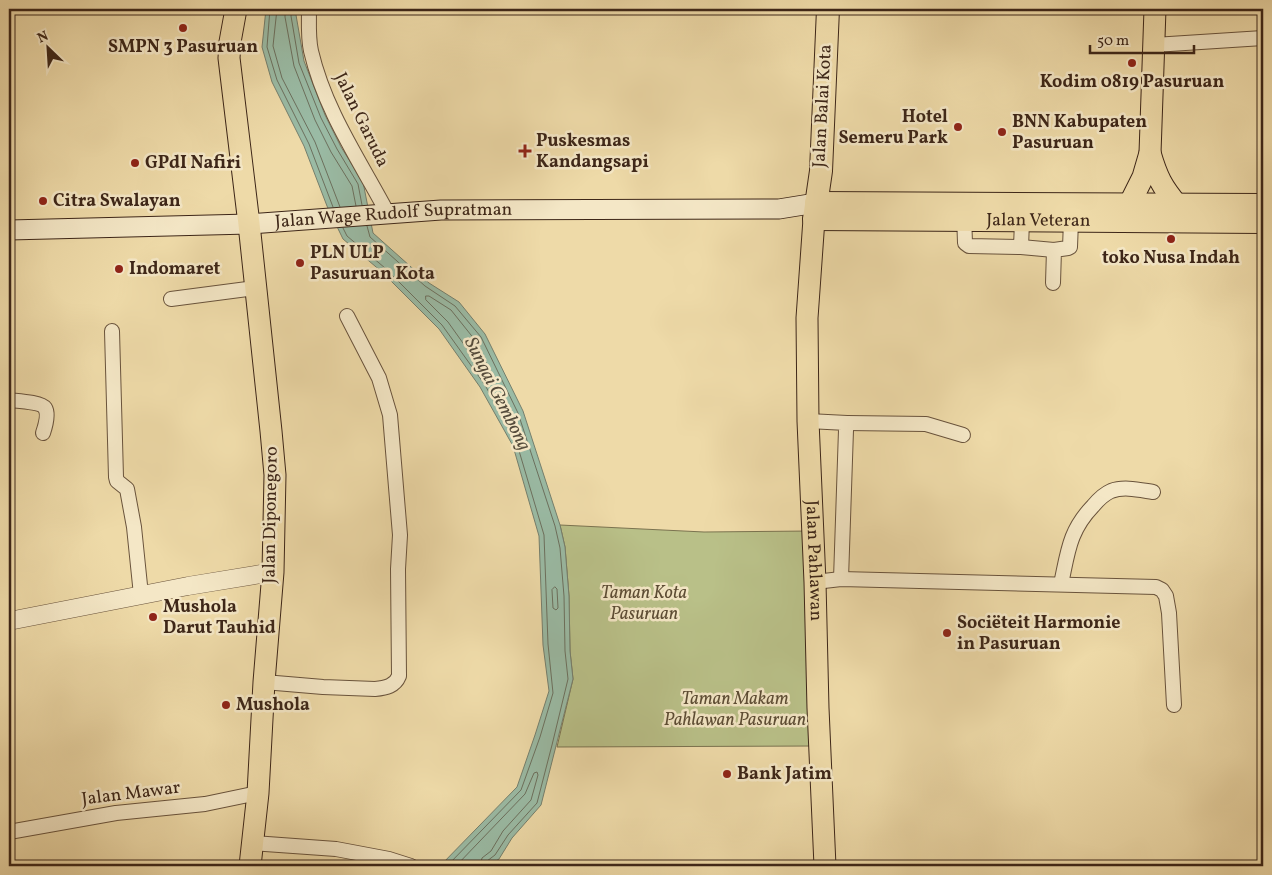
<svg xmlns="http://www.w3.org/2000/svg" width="1272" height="875" font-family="Vollkorn,serif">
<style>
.green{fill:#b9c088;stroke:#7b7350}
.water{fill:#9abba5;stroke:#757f6d}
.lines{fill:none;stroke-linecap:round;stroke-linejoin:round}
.shore{stroke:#6c705e;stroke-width:1}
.minor-casing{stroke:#69533c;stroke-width:16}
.tertiary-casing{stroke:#69533c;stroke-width:19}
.secondary-casing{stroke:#3d2618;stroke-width:21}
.primary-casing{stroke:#3d2618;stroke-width:23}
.trunk-casing{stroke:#3d2618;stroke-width:24}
.minor{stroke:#f4e7c6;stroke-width:14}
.tertiary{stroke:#f4e7c6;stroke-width:18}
.secondary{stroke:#f4e7c6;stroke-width:19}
.primary{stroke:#eedaa8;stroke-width:21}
.trunk{stroke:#eedaa8;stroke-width:22}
.poi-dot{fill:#8f2418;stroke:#f4e7c6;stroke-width:2}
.labels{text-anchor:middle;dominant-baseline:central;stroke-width:5;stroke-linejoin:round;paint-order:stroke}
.poi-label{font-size:18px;font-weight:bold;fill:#3d2618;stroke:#f4e7c6;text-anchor:start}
.street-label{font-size:18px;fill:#3d2618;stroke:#f4e7c6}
.park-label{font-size:18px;font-style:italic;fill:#5c4c34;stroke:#f4e7c6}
.water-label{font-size:19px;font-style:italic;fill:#544b3b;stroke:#f4e7c6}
</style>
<rect width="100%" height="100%" fill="#eedaa8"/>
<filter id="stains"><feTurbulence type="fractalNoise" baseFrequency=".004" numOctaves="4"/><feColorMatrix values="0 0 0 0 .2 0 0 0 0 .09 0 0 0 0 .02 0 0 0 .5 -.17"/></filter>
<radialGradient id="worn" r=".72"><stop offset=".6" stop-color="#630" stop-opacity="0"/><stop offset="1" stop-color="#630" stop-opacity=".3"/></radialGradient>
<path class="green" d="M560,525L704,532L811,531L816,746L557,747L573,679L570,651L569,596L565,547Z"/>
<path class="water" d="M266,9H297L296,15L304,61L325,115L341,147L363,182L373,233L429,283L459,302L485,334L523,411L560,525L565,547L569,596L570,651L573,679L541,805L512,838L499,859L488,866H440L517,787L535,735L549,691L543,645L539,536L513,446L480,387L439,329L382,272L343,239L327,206L304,146L272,82L262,47Z"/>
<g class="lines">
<g class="shore">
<path d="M270,9L267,47L277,80L309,144L333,207"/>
<path d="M277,9L273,46L282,78L315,142L340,207"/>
<path d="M285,9V17L294,66L315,120L331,152L352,186L356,206"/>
<path d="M292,9L291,16L299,63L321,118L337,149L358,184L362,205"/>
<path d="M367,226L370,237L425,286L455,306L481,337L518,413L555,526L560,548L564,596L565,651L568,679L552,745L537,803L508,835L495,855L487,861L486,866"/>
<path d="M343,228L347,236L385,268L442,325L485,385L517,444L544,535L548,644L553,693L540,737L521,790L447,866"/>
<path d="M426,296H429L451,310L475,340L494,379L493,382L490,381L448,322L426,300Z"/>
<path d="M555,587L557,589L558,608L556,610L553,608L552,590Z"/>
<path d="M456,866L525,794L534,773L537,772L538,775L531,800L503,831L491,851L482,858L480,866"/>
</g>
<g class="minor-casing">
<g id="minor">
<path d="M309,9C309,22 308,38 311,51C325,111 360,161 388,214"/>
<path d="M1154,45L1263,38"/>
<path d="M964,214L965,243L969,246L1021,247L1022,221"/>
<path d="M1021,247L1054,250"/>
<path d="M1053,283L1054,250L1068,248L1070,247L1071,221"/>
<path d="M171,299L255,288"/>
<path d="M112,331L116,477L117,481L127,489L134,527L141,595"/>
<path d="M9,400C16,401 41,402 45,408C49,414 45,427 43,433"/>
<path d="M808,421L847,423L846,430L841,579"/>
<path d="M847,423L926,424L963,435"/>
<path d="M815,582L841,579L1156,587L1162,590L1166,596L1169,613L1174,705"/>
<path d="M1061,584C1068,552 1069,531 1093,506C1098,500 1104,494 1111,491C1124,486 1140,490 1153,492"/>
<path d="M264,682L323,687L375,689C386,688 395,686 399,676L398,569L400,535L390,415L379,378L347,316"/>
<path d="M9,832L116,813L205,804L258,793"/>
<path d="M252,843L336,849L389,859L411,866"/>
</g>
</g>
<g class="tertiary-casing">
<path id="tertiary" d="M9,621L188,586L273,572"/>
</g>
<g class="secondary-casing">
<g id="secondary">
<path id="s1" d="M9,230L249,224L441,210L779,209L816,203"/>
</g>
</g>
<g class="primary-casing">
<g id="primary">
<path d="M236,9L230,42L229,58L249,224L271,431L275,475L273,572L264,682L258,793L250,866"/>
<path d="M1150,153C1157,177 1162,187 1178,206"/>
<path d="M1129,205L1143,177L1150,153L1155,9"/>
<path id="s2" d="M814,219L807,318L808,421L815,582L818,708L825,866"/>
</g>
</g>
<g class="trunk-casing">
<g id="trunk">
<path id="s3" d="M828,9L821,171L814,219L1263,222"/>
<path d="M816,203L1263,205"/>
</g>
</g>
<use href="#minor" class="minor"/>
<use href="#tertiary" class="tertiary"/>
<use href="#secondary" class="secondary"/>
<use href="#primary" class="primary"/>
<use href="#trunk" class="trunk"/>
</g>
<g class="poi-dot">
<circle cx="183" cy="28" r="5"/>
<circle cx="1132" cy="63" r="5"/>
<circle cx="958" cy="127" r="5"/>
<circle cx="1002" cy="132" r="5"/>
<path d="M522.5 143.5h5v5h5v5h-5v5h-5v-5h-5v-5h5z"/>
<circle cx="135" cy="163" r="5"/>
<circle cx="43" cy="201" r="5"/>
<circle cx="1171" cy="239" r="5"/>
<circle cx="300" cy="263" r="5"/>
<circle cx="119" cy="269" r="5"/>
<circle cx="153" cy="617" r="5"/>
<circle cx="947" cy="633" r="5"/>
<circle cx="226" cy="705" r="5"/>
<circle cx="727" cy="774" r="5"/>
</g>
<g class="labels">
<g class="poi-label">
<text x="183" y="47" text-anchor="middle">SMPN 3 Pasuruan</text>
<text x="1132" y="82" text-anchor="middle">Kodim 0819 Pasuruan</text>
<text x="948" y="117" text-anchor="end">Hotel<tspan x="948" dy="21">Semeru Park</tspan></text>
<text x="1012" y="122">BNN Kabupaten<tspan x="1012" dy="21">Pasuruan</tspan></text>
<text x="536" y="141">Puskesmas<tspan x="536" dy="21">Kandangsapi</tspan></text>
<text x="145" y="163">GPdI Nafiri</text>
<text x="53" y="201">Citra Swalayan</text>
<text x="310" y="253">PLN ULP<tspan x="310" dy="21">Pasuruan Kota</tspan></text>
<text x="1171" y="258" text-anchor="middle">toko Nusa Indah</text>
<text x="129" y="269">Indomaret</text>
<text x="163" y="607">Mushola<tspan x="163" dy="21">Darut Tauhid</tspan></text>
<text x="957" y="623">Sociëteit Harmonie<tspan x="957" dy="21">in Pasuruan</tspan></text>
<text x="236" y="705">Mushola</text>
<text x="737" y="774">Bank Jatim</text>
</g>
<g class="street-label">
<text transform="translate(823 106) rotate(-87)">Jalan Balai Kota</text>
<text transform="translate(361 120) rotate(64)">Jalan Garuda</text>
<text stroke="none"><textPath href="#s1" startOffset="385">Jalan Wage Rudolf Supratman</textPath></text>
<text stroke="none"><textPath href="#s3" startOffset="435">Jalan Veteran</textPath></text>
<text transform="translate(271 515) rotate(-89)">Jalan Diponegoro</text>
<text stroke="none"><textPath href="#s2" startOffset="342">Jalan Pahlawan</textPath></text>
<text transform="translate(131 794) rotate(-7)">Jalan Mawar</text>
</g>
<g class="park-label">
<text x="644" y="593">Taman Kota<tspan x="644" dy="21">Pasuruan</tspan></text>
<text x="735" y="699">Taman Makam<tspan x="735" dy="21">Pahlawan Pasuruan</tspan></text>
</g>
<g class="water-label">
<text transform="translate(497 394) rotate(63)">Sungai Gembong</text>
</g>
</g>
<rect width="1272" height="875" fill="none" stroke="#eedaa8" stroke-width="30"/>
<rect x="10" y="10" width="1252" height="855" fill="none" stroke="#3d2618" stroke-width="2.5"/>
<rect x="15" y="15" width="1242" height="845" fill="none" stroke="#3d2618"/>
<g transform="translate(48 48) rotate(335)" stroke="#f4e7c6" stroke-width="4" paint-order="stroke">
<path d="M0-4L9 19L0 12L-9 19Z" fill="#3d2618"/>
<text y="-8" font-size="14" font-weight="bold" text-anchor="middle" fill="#3d2618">N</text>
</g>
<path d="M1090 45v8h104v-8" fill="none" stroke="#3d2618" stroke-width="2.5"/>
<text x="1097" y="45" font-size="15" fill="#3d2618" stroke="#f4e7c6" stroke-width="4" paint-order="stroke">50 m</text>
<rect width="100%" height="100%" filter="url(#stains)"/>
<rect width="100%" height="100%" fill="url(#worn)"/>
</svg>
